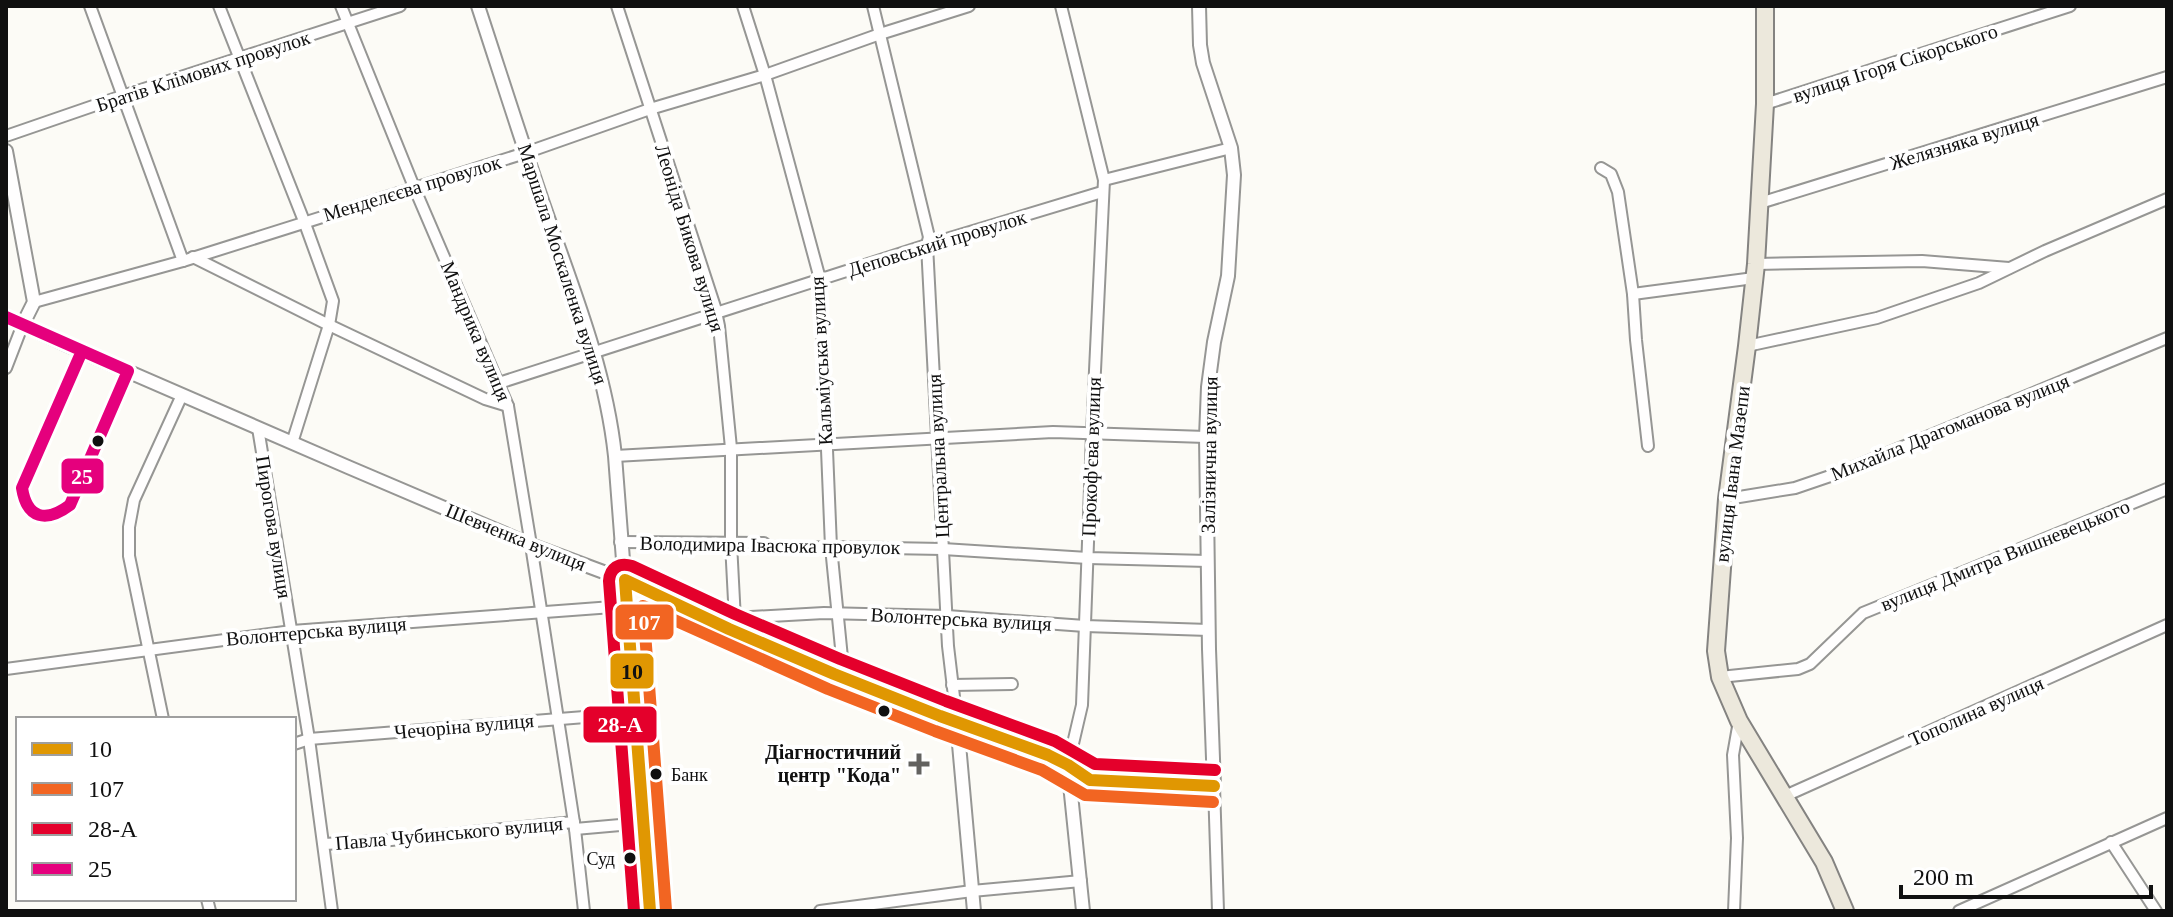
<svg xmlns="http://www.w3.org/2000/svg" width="2173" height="917" viewBox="0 0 2173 917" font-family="'Times New Roman',serif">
<rect width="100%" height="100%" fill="#fcfbf6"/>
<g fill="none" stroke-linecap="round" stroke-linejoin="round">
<defs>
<g id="minor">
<polyline points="90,6 183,261"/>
<polyline points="219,6 304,221 333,301 329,325 292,443"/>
<polyline points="341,6 414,187 508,406 531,545 575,829 584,911"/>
<polyline points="617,6 715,307 719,326 731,448 731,543 735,620"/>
<polyline points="743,6 765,75 820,279 831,547 844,678"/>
<polyline points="873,6 929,237 927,245 948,646 957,722"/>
<polyline points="1061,6 1104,180 1092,434 1082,705 1068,765"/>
<polyline points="1765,104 2070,6"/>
<polyline points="6,136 122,96 400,6"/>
<polyline points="1601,168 1611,174 1618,192 1633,294 1754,278"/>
<polyline points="1104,180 1231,148"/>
<polyline points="1760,203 2167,77"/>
<polyline points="193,257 329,325 485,399 508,406"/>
<polyline points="1756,264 1922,261 2009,268"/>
<polyline points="1633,294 1636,340 1648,446"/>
<polyline points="34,302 183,261 525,153 650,109 765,75 880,34 969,6"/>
<polyline points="1747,346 1877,318 1979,283 2045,251 2167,199"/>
<polyline points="6,368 23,324"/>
<polyline points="499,383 927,245 1102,192"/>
<polyline points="258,428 309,739 332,911"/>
<polyline points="615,456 1053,432 1206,437"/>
<polyline points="1727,499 1795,488 1839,473 2167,338"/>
<polyline points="620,542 764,543 771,549 831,547 943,549 1088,558 1208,561"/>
<polyline points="714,623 751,617 824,613 947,616 1085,626 1209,630"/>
<polyline points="6,669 292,631 626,606"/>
<polyline points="1720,677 1798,669 1810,664 1863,613 2167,489"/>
<polyline points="952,685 1012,684"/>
<polyline points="163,719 129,556 129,527 134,500 182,395"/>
<polyline points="294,744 309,739 635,713"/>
<polyline points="1214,786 1218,911"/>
<polyline points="1785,796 2167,625"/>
<polyline points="575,829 643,823"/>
<polyline points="2111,842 2156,911"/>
<polyline points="324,844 381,841 574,822"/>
<polyline points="207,899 210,911"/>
<polyline points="820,911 972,891 1081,881"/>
<polyline points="1734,911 1737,838 1733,755 1739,721"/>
<polyline points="1959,911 2167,818"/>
</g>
<g id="tertiary">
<path d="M478 6C501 76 523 146 547 215 575 294 606 372 615 456L650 911"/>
<polyline points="6,151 34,302 23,324"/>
<polyline points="6,317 67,345 348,467 531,545 625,580 705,619 844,678 1048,755 1068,765 1090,780 1214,786 1209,649 1206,437 1208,387 1214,342 1228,276 1234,175 1231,148 1203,63 1200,45 1199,6"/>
<polyline points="957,722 974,911"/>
<polyline points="1068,765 1083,911"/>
</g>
<polyline id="primary" points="1765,6 1765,104 1756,264 1747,346 1727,499 1716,651 1720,677 1739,721 1824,862 1845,911"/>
</defs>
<!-- minor casing -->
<use href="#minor" stroke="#969694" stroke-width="14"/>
<!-- tertiary casing -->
<use href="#tertiary" stroke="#969694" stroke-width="16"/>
<!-- primary casing -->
<use href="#primary" stroke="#848381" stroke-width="20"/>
<!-- minor -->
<use href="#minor" stroke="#fffefe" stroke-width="10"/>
<!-- tertiary -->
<use href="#tertiary" stroke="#fffefe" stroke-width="12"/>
<!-- primary -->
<use href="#primary" stroke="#ece8dc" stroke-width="16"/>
<defs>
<polyline id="bus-1" points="650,911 625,580 729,629 834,674 940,716 1048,755 1068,765 1090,780 1214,786"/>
<polyline id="bus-2" points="666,910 643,606 828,689 935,731 1042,770 1085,795 1213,802"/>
<path id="bus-3" d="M634 911 609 581C610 568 619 562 632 566L735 614 840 659 946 701 1055 741 1095 764 1215 770"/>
<path id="bus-4" d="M6 317 128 371 70 505C46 523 27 519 22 488L82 351"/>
</defs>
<!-- bus-1 casing -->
<use href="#bus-1" stroke="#fff" stroke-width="18"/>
<!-- bus-2 casing -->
<use href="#bus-2" stroke="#fff" stroke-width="18"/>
<!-- bus-3 casing -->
<use href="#bus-3" stroke="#fff" stroke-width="18"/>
<!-- bus-4 casing -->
<use href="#bus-4" stroke="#fff" stroke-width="18"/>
<!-- bus-1 -->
<use href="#bus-1" stroke="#e09702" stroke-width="12"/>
<!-- bus-2 -->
<use href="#bus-2" stroke="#f26522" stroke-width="12"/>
<!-- bus-3 -->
<use href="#bus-3" stroke="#e4002b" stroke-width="12"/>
<!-- bus-4 -->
<use href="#bus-4" stroke="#e5007d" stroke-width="12"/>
</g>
<!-- markers -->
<g fill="#101010" stroke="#fff" stroke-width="3">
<circle cx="98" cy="441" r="7"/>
<circle cx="884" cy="711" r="7"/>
<circle cx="656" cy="774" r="7"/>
<circle cx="630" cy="858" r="7"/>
</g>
<path fill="#636260" stroke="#fff" stroke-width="3" d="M915 752h8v8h8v8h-8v8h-8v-8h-8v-8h8z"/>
<g text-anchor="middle" stroke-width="8" stroke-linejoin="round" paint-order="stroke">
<!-- bus labels -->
<g font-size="18" fill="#101010" stroke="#fff" text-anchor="start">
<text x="671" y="781">Банк</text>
<text x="615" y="865" text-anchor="end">Суд</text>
</g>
<!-- street labels -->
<g font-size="20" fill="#101010" stroke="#fff">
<text transform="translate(1895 63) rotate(-18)" y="7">вулиця Ігоря Сікорського</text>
<text transform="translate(203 71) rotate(-18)" y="7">Братів Клімових провулок</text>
<text transform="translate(1964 141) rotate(-17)" y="7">Желязняка вулиця</text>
<text transform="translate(412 188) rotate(-17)" y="7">Менделєєва провулок</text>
<text transform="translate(690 238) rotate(73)" y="7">Леоніда Бикова вулиця</text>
<text transform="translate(937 243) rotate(-17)" y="7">Деповський провулок</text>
<text transform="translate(563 264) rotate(72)" y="7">Маршала Москаленка вулиця</text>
<text transform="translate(476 331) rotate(67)" y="7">Мандрика вулиця</text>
<text transform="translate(821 361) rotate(-93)" y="7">Кальміуська вулиця</text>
<text transform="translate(1950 427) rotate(-22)" y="7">Михайла Драгоманова вулиця</text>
<text transform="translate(1209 455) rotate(-89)" y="7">Залізнична вулиця</text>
<text transform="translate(938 456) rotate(-93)" y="7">Центральна вулиця</text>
<text transform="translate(1091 457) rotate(-88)" y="7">Прокоф'єва вулиця</text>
<text transform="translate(1732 474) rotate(-83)" y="7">вулиця Івана Мазепи</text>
<text transform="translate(274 527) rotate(81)" y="7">Пирогова вулиця</text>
<text transform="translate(516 537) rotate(22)" y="7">Шевченка вулиця</text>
<text transform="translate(770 545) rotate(1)" y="7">Володимира Івасюка провулок</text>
<text transform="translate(2005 555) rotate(-22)" y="7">вулиця Дмитра Вишневецького</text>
<text transform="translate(961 619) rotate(3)" y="7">Волонтерська вулиця</text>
<text transform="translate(316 631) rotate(-5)" y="7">Волонтерська вулиця</text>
<text transform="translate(1976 711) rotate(-24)" y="7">Тополина вулиця</text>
<text transform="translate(464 726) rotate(-5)" y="7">Чечоріна вулиця</text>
<text transform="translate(449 833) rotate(-5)" y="7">Павла Чубинського вулиця</text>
</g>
<!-- poi labels -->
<g font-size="20" font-weight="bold" fill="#101010" stroke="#fff" text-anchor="end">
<text x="901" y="759">Діагностичний<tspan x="901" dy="23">центр "Кода"</tspan></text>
</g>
</g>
<g stroke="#fff" stroke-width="3">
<rect x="60" y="457" width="45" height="38" rx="8" fill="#e5007d"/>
<rect x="614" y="603" width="61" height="38" rx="8" fill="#f26522"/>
<rect x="609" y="652" width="46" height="38" rx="8" fill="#e09702"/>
<rect x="582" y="705" width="76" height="39" rx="8" fill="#e4002b"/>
</g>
<g font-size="22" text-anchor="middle" font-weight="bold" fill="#fff">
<text x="82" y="484">25</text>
<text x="644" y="630">107</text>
<text x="620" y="732">28-А</text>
</g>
<g font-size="22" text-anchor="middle" font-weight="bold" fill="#111">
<text x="632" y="679">10</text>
</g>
<!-- border -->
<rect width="2173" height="917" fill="none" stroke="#101010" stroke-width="16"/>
<!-- legend -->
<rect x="16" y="717" width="280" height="184" fill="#ffffff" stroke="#9f9f9f" stroke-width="2"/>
<rect x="32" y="743" width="40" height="12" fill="#e09702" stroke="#9f9f9f" stroke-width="2"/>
<text x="88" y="757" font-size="24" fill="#101010">10</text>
<rect x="32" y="783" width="40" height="12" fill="#f26522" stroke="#9f9f9f" stroke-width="2"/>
<text x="88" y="797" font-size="24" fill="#101010">107</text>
<rect x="32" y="823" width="40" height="12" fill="#e4002b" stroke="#9f9f9f" stroke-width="2"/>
<text x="88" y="837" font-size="24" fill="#101010">28-А</text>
<rect x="32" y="863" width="40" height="12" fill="#e5007d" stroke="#9f9f9f" stroke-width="2"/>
<text x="88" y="877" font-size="24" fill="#101010">25</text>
<!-- scale -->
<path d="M1901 885v12h250v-12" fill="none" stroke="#101010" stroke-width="4"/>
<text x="1913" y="885" font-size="24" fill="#101010" stroke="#ffffff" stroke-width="6" paint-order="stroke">200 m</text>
</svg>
